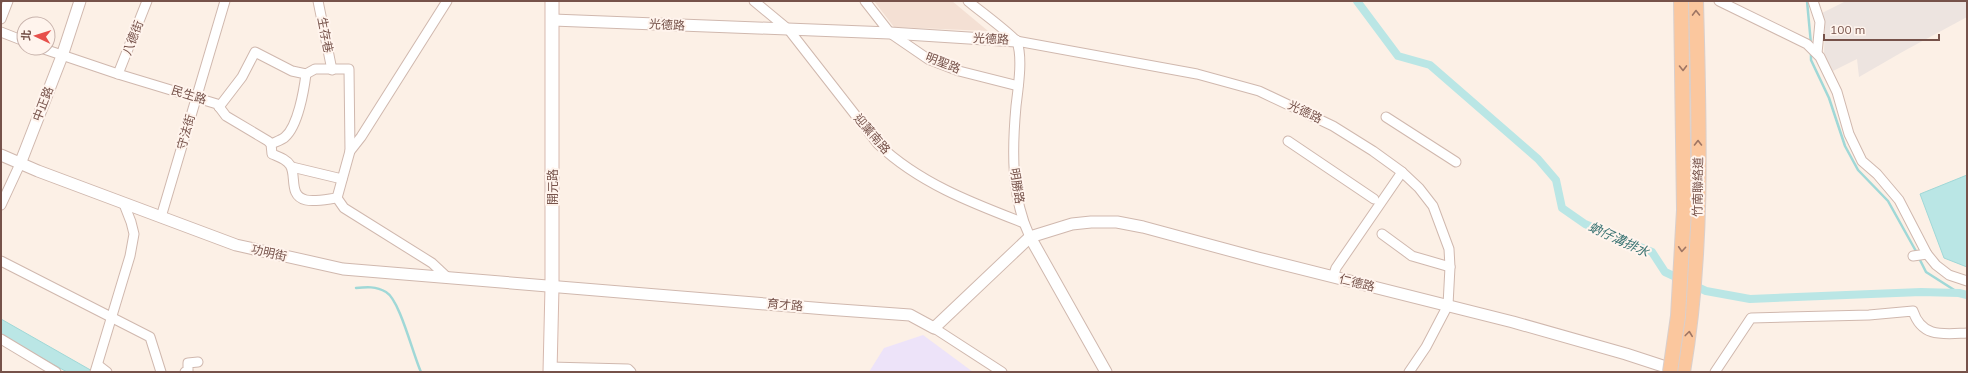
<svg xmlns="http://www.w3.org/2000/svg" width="1968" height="373" viewBox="0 0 1968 373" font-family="Mulish,'Noto Sans TC',sans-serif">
<rect width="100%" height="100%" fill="#fcf0e6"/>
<!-- residential -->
<polygon fill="#f4e0d4" points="874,1 952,1 988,31 894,27"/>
<!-- industrial -->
<polygon fill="#ede4e0" points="1846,1 1967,1 1967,17 1904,51 1859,77 1857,59 1833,71 1824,53 1825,22 1822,13"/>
<!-- education -->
<polygon fill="#ede3f9" points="923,335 973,372 869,372 884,348"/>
<!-- water -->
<g fill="#bae6e5" stroke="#a0d8d7">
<polygon points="1967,175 1967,267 1944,258 1920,194"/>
<polygon points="1,319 94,372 67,372 1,335"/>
</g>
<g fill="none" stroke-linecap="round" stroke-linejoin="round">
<!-- stream -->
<g stroke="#a0d8d7" stroke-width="2.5">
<polyline points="1807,1 1811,44"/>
<polyline points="1811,51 1811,60 1829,98 1845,146 1858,170 1888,201 1917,253"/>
<polyline points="1919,258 1926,272 1959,293"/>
<path d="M356 288C366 287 376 286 386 292 400 300 413 355 421 372"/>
</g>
<!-- canal -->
<polyline stroke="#bae6e5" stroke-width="8" points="1357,1 1398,56 1430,65 1538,159 1556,180 1562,208 1585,224 1652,252 1665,272 1706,291 1750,299 1921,292 1959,293 1967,295"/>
<defs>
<g id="minor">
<polyline points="318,1 332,70"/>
<polyline points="447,1 361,137 350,151 337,198 344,208 432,263 448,278"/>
<path d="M754 1 789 30 878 144C919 183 972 203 1024 223"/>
<polyline points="865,1 890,33 928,59 959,71 1018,86"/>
<path d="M968 1C976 8 1014 36 1017 42 1023 58 1018 89 1016 106 1012 150 1011 197 1030 237"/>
<polyline points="1719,1 1807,44 1820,57 1837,92 1849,134 1862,161 1877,174 1899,200 1927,254 1936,265 1949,275 1967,281"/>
<polyline points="1813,1 1820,22 1817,53"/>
<polyline points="1,19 8,1"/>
<polyline points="1,32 24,41"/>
<polyline points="1016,41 1197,74 1259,91 1333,126 1373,151 1402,172 1419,188 1433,206 1449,249 1450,267 1448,305 1426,347 1409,372"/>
<path d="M41 48 118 74 217 104 226 116 268 141 271 144 272 154C279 157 286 159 290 165 297 175 288 196 306 200 315 202 328 199 337 198"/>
<polyline points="118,74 147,1"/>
<polyline points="219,107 242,77 255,52 292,71 306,74 315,69 349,69 350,151"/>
<polyline points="1386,117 1456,162"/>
<polyline points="1288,141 1374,199"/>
<path d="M271 144C275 142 282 140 285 137 298 126 304 90 306 74"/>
<polyline points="292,167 342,179"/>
<polyline points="1,205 20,164"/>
<polyline points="161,217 225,1"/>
<polyline points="1382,234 1412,256 1450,267"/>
<polyline points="1913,256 1927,254"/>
<polyline points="1,261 150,337 161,372"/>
<polyline points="1333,277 1336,268 1402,172"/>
<polyline points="934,328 1002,372"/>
<polyline points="1,339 56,372"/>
<polyline points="98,365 107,372"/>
<polyline points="550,367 628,369 631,372"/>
<polyline points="95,372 130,256 134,234 131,222 124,204"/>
<polyline points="185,372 188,371 188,363 198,362"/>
<path d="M1715 372 1751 318 1869 315 1913 311C1922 338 1943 334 1967 333"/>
</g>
<g id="tertiary">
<polyline points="553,20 890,33 1016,41"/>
<polyline points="1,155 38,171 236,245 343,269 826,309 910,315 934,328 1030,237 1072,224 1091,222 1117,222 1143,227 1258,258 1513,322 1626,354 1678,371"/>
<polyline points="20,164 62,56 80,1"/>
<polyline points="1030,237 1106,372"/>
</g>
<polyline id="secondary" points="550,372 552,287 552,1"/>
<g id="primary">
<polyline points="1681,1 1684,210"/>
<path d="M1683 372C1704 250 1699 124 1696 1"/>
</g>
</defs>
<!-- minor casing -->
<use href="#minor" stroke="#d0b8ae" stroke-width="11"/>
<!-- tertiary casing -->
<use href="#tertiary" stroke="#d0b8ae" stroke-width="13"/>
<!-- secondary casing -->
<use href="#secondary" stroke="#d6b8ae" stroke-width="15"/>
<!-- primary casing -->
<use href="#primary" stroke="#d9cfcc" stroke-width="16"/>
<!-- minor -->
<use href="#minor" stroke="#fff" stroke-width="9"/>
<!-- tertiary -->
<use href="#tertiary" stroke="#fff" stroke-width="11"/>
<!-- secondary -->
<use href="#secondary" stroke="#fff" stroke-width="13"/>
<!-- primary -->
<use href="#primary" stroke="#fbc79e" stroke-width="14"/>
<defs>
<polyline id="primary-bridge" points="1670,372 1678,316 1684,210"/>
</defs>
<!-- primary-bridge casing -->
<use href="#primary-bridge" stroke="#d9cfcc" stroke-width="16" stroke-linecap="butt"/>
<!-- primary-bridge -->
<use href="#primary-bridge" stroke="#fbc79e" stroke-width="14"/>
</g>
<!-- one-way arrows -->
<defs><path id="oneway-chevron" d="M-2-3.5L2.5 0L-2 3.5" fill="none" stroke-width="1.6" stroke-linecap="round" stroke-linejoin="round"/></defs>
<g stroke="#9e7563">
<use href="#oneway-chevron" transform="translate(1696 13) rotate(-91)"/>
<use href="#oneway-chevron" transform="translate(1683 68) rotate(89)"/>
<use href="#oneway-chevron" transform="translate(1698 143) rotate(-90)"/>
<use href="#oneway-chevron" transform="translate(1682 249) rotate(94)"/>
<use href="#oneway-chevron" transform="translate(1689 334) rotate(-83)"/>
</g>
<g text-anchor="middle" stroke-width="4" stroke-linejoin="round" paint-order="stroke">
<!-- street labels -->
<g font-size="12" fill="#76524a" stroke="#fff4ed">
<text transform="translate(667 25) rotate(3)" y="4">光德路</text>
<text transform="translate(325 35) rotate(79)" y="4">生存巷</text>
<text transform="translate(133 38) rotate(-69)" y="4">八德街</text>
<text transform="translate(991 39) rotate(3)" y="4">光德路</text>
<text transform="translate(943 63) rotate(21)" y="4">明聖路</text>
<text transform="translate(189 95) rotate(17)" y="4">民生路</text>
<text transform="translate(43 104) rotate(-69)" y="4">中正路</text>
<text transform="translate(1305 112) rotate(25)" y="4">光德路</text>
<text transform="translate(186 132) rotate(-74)" y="4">守法街</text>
<text transform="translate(872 134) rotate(49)" y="4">迎薰南路</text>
<text transform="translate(1017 186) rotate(81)" y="4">明勝路</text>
<text transform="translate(553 187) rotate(-90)" y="4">開元路</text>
<text transform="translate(1698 187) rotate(-89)" y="4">竹南聯絡道</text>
<text transform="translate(269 253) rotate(13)" y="4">功明街</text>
<text transform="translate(1357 283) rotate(14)" y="4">仁德路</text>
<text transform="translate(785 305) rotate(5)" y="4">育才路</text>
</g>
<!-- water labels -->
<g font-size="13" font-style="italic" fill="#3b7473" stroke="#fff4ed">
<text transform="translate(1619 239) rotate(25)" y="5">蚋仔溝排水</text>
</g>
</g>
<!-- border -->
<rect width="1968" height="373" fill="none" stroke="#76524a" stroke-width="4"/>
<!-- north arrow -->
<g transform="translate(36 36) rotate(274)"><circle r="19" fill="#fff4ed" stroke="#c8b3ac"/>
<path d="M0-3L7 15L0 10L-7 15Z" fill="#e7504b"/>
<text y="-6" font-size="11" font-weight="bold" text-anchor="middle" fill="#76524a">北</text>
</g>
<!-- scale -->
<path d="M1824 34v6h115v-6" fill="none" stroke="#76524a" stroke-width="2"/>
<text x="1830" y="34" font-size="12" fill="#76524a" stroke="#fff4ed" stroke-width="3" paint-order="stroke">100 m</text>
</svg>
